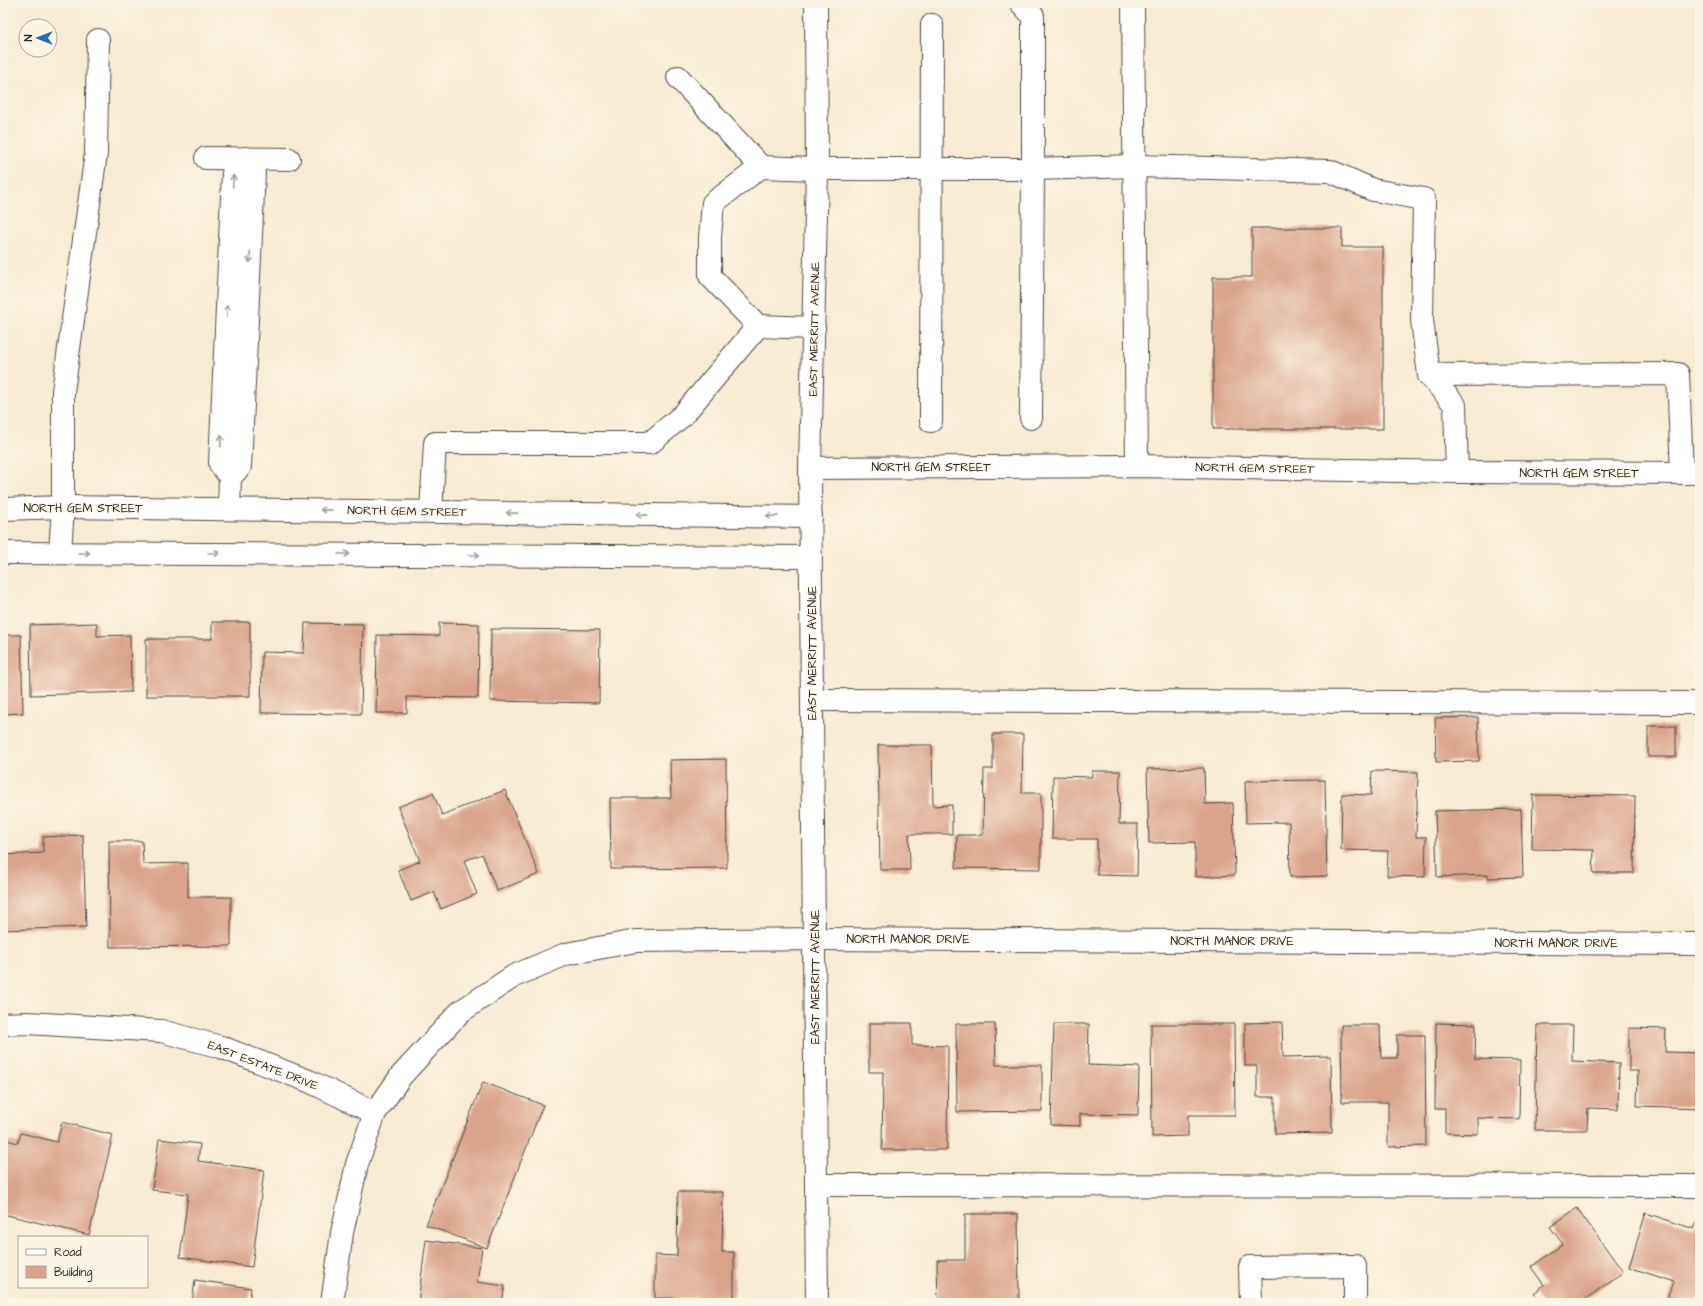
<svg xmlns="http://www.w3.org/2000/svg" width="1703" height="1306" viewBox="0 0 1703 1306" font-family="'Architects Daughter',sans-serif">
<rect width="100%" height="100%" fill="#fcf5e5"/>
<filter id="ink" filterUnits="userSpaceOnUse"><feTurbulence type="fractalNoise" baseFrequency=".025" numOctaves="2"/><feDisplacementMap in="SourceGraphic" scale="8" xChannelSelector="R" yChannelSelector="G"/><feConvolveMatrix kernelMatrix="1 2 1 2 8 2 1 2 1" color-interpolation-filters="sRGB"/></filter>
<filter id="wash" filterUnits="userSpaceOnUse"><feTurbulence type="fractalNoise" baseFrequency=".012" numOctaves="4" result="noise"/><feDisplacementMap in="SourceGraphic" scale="16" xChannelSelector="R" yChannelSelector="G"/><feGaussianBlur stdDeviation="0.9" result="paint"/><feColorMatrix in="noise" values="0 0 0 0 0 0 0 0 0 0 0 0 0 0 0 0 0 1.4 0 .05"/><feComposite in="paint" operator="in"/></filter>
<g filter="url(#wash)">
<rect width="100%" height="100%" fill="#f8ead3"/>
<g id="blocks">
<!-- building -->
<g fill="#daa48c">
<polygon points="1252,228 1342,228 1342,247 1383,247 1383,429 1213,429 1213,277 1252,277"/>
<polygon points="212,622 250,622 250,696 146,696 146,639 212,639"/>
<polygon points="97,623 97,636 130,635 131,692 31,695 30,625"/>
<polygon points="305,623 363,624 361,714 261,713 262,652 304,653"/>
<polygon points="439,623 479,624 478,698 407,697 407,713 376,713 377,635 439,636"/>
<polygon points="491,629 600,630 599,703 490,701"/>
<polygon points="3,635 21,635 23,713 3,714"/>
<polygon points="1478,717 1479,761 1436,762 1435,718"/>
<rect x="1648" y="726" width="28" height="31"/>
<polygon points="993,734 1023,734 1022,793 1041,793 1041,869 956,868 957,835 983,835 984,769 993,769"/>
<polygon points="878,745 932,745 933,806 952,805 952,834 909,834 910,870 880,870"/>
<polygon points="726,759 727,868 611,869 610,798 671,798 670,760"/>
<polygon points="1204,768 1205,804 1233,803 1235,875 1195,877 1195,842 1149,843 1147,769"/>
<polygon points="1092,771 1120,771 1119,824 1138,824 1137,876 1097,875 1097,839 1052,839 1053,776 1092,777"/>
<polygon points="1372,771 1418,772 1416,837 1426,837 1425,877 1387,876 1388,851 1341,850 1342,794 1371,795"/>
<polygon points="1325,780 1327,876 1290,877 1289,822 1246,823 1245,781"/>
<polygon points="505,790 539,874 497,891 482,854 464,861 477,894 441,909 434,892 411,901 398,870 420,861 398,807 433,793 442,815"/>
<polygon points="1533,795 1635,796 1634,873 1593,873 1594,850 1532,849"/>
<polygon points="1521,809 1523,877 1488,878 1488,875 1437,877 1435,811"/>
<polygon points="83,835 86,927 3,930 3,855 43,853 43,837"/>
<polygon points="109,841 142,841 143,864 188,863 188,897 231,897 231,946 110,947"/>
<polygon points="1282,1022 1283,1057 1331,1056 1332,1133 1275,1134 1275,1097 1257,1097 1257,1066 1245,1066 1245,1023"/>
<polygon points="869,1023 912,1023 912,1045 948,1046 947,1150 882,1150 883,1072 869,1072"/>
<polygon points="1436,1023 1476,1024 1475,1059 1520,1060 1519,1119 1478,1118 1478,1134 1445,1133 1445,1109 1435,1109"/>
<polygon points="956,1024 995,1024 996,1065 1042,1065 1042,1111 957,1112"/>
<polygon points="1054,1024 1089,1024 1088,1065 1139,1067 1138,1115 1080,1114 1080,1126 1051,1125"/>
<polygon points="1151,1024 1234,1024 1235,1115 1188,1115 1188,1136 1152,1137"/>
<polygon points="1341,1025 1380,1025 1381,1058 1397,1058 1397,1035 1425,1035 1426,1146 1388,1147 1388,1102 1342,1102"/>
<polygon points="1537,1025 1573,1025 1572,1061 1619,1063 1618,1109 1588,1108 1587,1130 1535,1130"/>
<polygon points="1629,1028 1666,1029 1665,1052 1700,1053 1700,1108 1637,1106 1638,1071 1629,1071"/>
<polygon points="483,1082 543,1105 487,1248 426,1225"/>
<polygon points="62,1122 113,1135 89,1235 3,1214 3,1139 18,1143 21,1133 57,1142"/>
<polygon points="159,1139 200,1144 198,1161 264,1170 252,1267 180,1257 188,1194 152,1190"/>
<polygon points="678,1192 723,1192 722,1252 734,1252 734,1298 655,1298 655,1255 677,1256"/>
<polygon points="1577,1208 1623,1272 1584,1300 1586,1303 1541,1303 1534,1293 1544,1285 1531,1267 1563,1244 1550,1227"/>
<polygon points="1646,1213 1694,1229 1697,1221 1700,1222 1700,1303 1666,1303 1674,1282 1629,1267"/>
<polygon points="965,1214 1018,1214 1019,1301 938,1303 937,1260 965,1260"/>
<polygon points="426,1240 482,1248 477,1282 505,1286 502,1303 418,1303"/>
<polygon points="195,1280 251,1288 249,1303 192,1303"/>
</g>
</g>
</g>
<g filter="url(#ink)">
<use href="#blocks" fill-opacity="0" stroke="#4a4844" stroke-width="1"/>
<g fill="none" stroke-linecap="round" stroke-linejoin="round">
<defs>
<g id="minor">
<polyline points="816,3 817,169 810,468 817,1303"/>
<polyline points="1021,3 1033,16 1033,169 1031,418"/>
<polyline points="1133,3 1137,466"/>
<polyline points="678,77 761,167"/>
<polyline points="206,158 289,159"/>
<polyline points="758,326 710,276 710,237 713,203 761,167 817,169 1033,169 1135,166 1330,171 1373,190 1424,199 1422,320 1429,375 1455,405 1457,472"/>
<polyline points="1429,375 1678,374 1682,473"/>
<polyline points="931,421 932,25"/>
<polyline points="810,468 1137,466 1457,472 1700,473"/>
<polyline points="3,509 63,507 811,517"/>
<polyline points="229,509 230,477 220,464 233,173 246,158 254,172 240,467 230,477"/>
<polyline points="431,512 435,443 650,443 683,415 758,326 814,328"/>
<polyline points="60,552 63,507 63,392 96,153 98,40"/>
<polyline points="3,553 811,557"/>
<polyline points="812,700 1700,703"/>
<polyline points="3,1024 27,1023 161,1031 221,1047 311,1082 375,1113"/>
<polyline points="816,1185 1700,1186"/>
<polyline points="332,1303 342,1233 357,1164 375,1113 401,1076 460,1012 514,976 566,954 636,941 815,939 1700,944"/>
<polyline points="1251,1303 1250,1267 1355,1266 1355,1303"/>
</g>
</defs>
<!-- minor casing -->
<use href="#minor" stroke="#4a4844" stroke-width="24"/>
<!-- minor -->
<use href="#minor" stroke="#fff" stroke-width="22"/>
</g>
<!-- one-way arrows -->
<defs><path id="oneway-shaft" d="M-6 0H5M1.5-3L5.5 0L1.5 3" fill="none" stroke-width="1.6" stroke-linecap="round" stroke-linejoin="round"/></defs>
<g stroke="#a0a0a0">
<use href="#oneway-shaft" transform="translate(233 181) rotate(-87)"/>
<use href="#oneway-shaft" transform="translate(250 257) rotate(93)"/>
<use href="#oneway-shaft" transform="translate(227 311) rotate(-87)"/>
<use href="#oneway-shaft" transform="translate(221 441) rotate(-87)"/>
<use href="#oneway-shaft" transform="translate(326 510) rotate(-179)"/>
<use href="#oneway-shaft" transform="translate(512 513) rotate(-179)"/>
<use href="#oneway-shaft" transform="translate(642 515) rotate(-179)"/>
<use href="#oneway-shaft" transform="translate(772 516) rotate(-179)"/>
<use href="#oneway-shaft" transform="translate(84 553)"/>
<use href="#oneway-shaft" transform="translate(214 553)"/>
<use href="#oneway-shaft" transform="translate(344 554)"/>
<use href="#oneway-shaft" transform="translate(474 555)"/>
</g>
</g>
<g text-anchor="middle" stroke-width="3" stroke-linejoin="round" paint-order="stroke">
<!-- street labels -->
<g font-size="12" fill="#2b2b2b" stroke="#fcf5e5">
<text transform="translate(814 329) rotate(-89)" y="4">EAST MERRITT AVENUE</text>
<text x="931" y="471">NORTH GEM STREET</text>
<text transform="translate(1255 468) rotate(1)" y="4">NORTH GEM STREET</text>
<text x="1579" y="477">NORTH GEM STREET</text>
<text x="83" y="512">NORTH GEM STREET</text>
<text transform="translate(407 511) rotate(1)" y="4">NORTH GEM STREET</text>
<text transform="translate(812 653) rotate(-90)" y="4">EAST MERRITT AVENUE</text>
<text x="908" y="943">NORTH MANOR DRIVE</text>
<text x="1232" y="945">NORTH MANOR DRIVE</text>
<text x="1556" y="947">NORTH MANOR DRIVE</text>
<text transform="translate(815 977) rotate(-90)" y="4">EAST MERRITT AVENUE</text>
<text transform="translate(263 1065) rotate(21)" y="4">EAST ESTATE DRIVE</text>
</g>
</g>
<!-- margin -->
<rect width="1703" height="1306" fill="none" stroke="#fcf5e5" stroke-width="16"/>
<!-- legend -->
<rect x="18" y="1236" width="130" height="52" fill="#fcf5e5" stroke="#a8a49b"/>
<rect x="26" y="1249" width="20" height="6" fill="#ffffff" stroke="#a8a49b"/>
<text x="54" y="1256" font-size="12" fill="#2b2b2b">Road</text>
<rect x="26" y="1266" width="20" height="12" fill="#daa48c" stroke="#a8a49b"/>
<text x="54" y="1276" font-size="12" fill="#2b2b2b">Building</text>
<!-- north arrow -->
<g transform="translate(38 38) rotate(270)"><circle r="19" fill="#fcf5e5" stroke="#a8a49b"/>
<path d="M0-3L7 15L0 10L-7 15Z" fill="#1f6fb2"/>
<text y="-6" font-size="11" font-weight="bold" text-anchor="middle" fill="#2b2b2b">N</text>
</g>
</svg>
